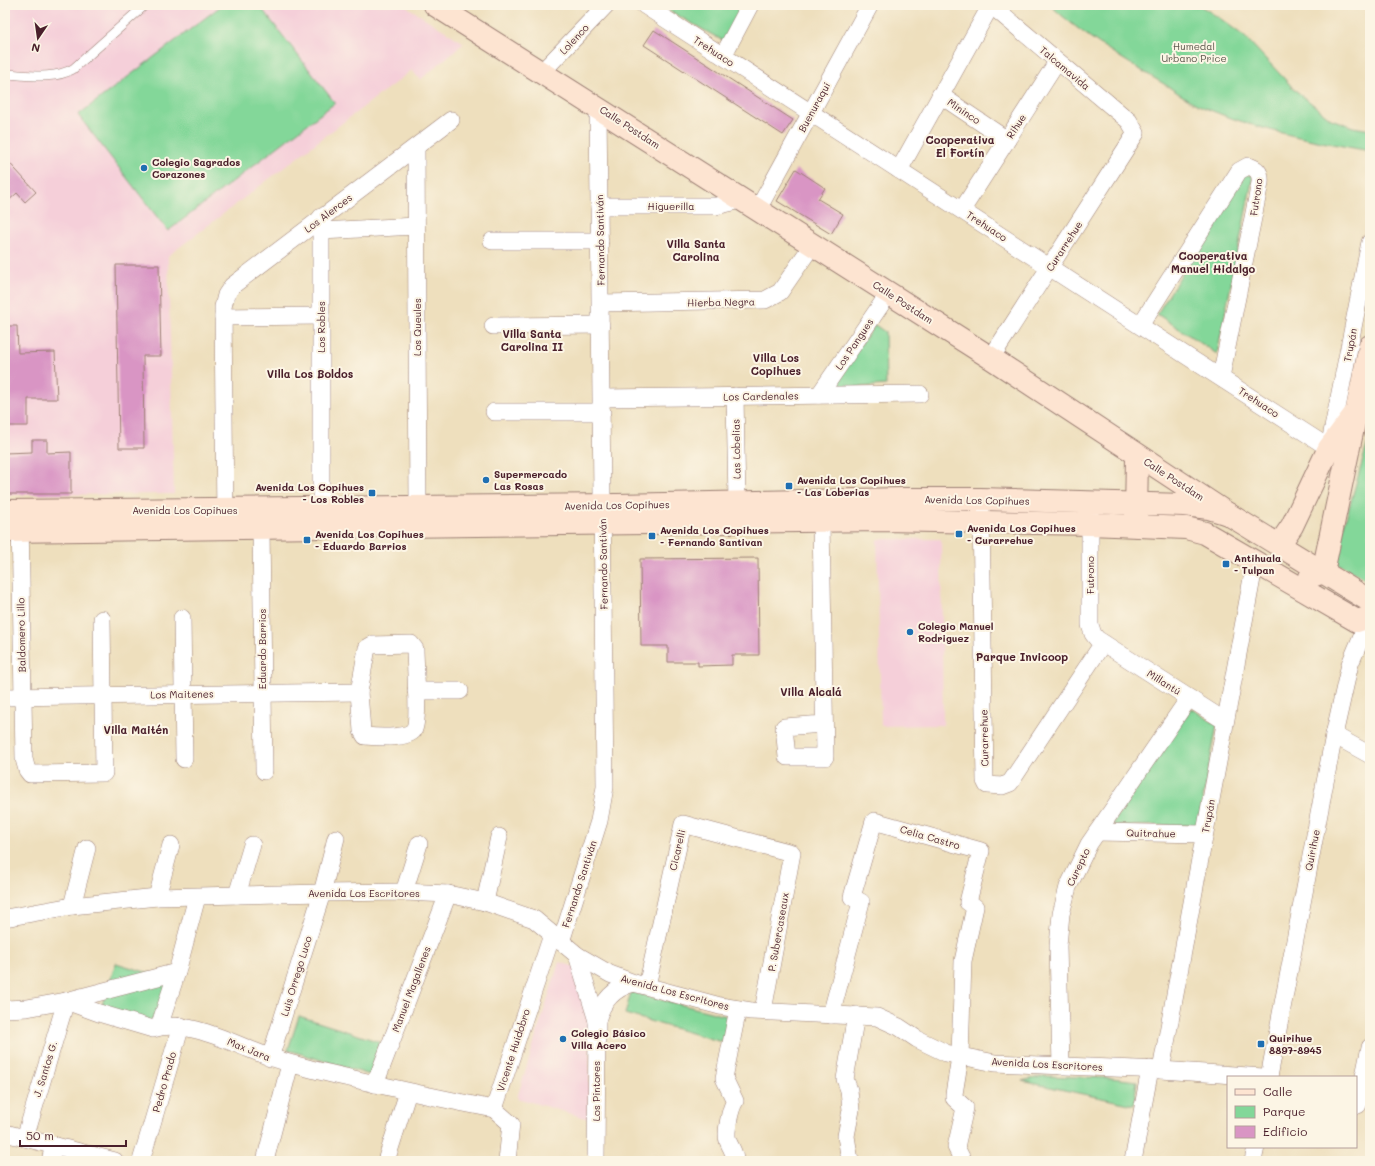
<svg xmlns="http://www.w3.org/2000/svg" width="1375" height="1166" viewBox="0 0 1375 1166" font-family="Mali,sans-serif">
<rect width="100%" height="100%" fill="#fcf5e5"/>
<filter id="ink" filterUnits="userSpaceOnUse"><feTurbulence type="fractalNoise" baseFrequency=".025" numOctaves="2"/><feDisplacementMap in="SourceGraphic" scale="8" xChannelSelector="R" yChannelSelector="G"/><feConvolveMatrix kernelMatrix="1 2 1 2 8 2 1 2 1" color-interpolation-filters="sRGB"/></filter>
<filter id="wash" filterUnits="userSpaceOnUse"><feTurbulence type="fractalNoise" baseFrequency=".012" numOctaves="4" result="noise"/><feDisplacementMap in="SourceGraphic" scale="16" xChannelSelector="R" yChannelSelector="G"/><feGaussianBlur stdDeviation="0.9" result="paint"/><feColorMatrix in="noise" values="0 0 0 0 0 0 0 0 0 0 0 0 0 0 0 0 0 1.4 0 .05"/><feComposite in="paint" operator="in"/></filter>
<g filter="url(#wash)">
<rect width="100%" height="100%" fill="#eedfbd"/>
<!-- built -->
<g fill="#f5cfd9">
<polygon points="5,5 404,5 464,43 420,80 412,70 168,256 174,494 5,495"/>
<polygon points="877,539 941,539 943,725 881,726"/>
<polygon points="559,962 582,969 590,1017 589,1119 517,1098"/>
</g>
<!-- green -->
<g fill="#83d799" stroke="#667b62">
<polygon points="222,5 259,5 335,103 168,231 78,115"/>
<polygon points="659,5 740,5 744,7 727,43"/>
<path d="M1050 5H1199L1221 19 1245 37 1295 90 1331 119 1353 127 1370 130V151C1314 141 1256 130 1203 107 1188 101 1173 89 1159 81 1121 58 1082 35 1050 5Z"/>
<polygon points="1244,174 1253,176 1217,354 1157,314"/>
<polygon points="875,325 885,332 886,385 834,389 833,382"/>
<polygon points="1370,435 1370,582 1337,563 1340,539"/>
<polygon points="1190,709 1194,710 1217,725 1198,825 1115,826 1113,823"/>
<polygon points="116,963 169,979 153,1029 99,1013"/>
<polygon points="631,992 730,1017 722,1042 625,1014"/>
<polygon points="299,1016 380,1042 370,1075 288,1050"/>
<polygon points="1044,1076 1112,1078 1137,1081 1134,1105 1022,1081"/>
</g>
<g id="blocks">
<!-- building -->
<g fill="#d995c4">
<polygon points="654,30 793,120 783,135 644,45"/>
<polygon points="5,158 36,192 25,202 17,193 5,204"/>
<polygon points="796,169 825,188 818,199 843,214 831,234 777,201"/>
<polygon points="116,265 159,265 161,356 143,356 144,448 119,448"/>
<polygon points="5,326 17,326 18,353 55,352 57,399 28,399 28,426 5,426"/>
<polygon points="32,440 47,440 47,453 71,452 71,494 5,494 5,453 32,452"/>
<polygon points="758,558 759,655 732,655 732,665 698,666 698,662 668,662 668,646 641,646 640,559"/>
</g>
</g>
</g>
<g filter="url(#ink)">
<use href="#blocks" fill-opacity="0" stroke="#9c7f74" stroke-width="1"/>
<g fill="none" stroke-linecap="round" stroke-linejoin="round">
<defs>
<path id="lane" d="M5 74C28 75 53 80 73 69L145 5"/>
<g id="street">
<polyline points="644,5 1329,448 1370,242"/>
<polyline points="991,5 1129,121 1136,133 991,358"/>
<polyline points="723,56 750,5"/>
<polyline points="542,72 606,5"/>
<polyline points="940,95 1007,140"/>
<polyline points="416,147 418,507"/>
<polyline points="899,170 991,5"/>
<polyline points="599,206 716,206 733,202 741,198"/>
<polyline points="758,209 870,5"/>
<polyline points="962,210 1057,62"/>
<polyline points="321,217 321,508"/>
<polyline points="321,231 416,226"/>
<polyline points="492,241 600,241"/>
<polyline points="601,303 765,300 780,292 813,244"/>
<polyline points="223,317 321,316"/>
<path d="M1141 324 1239 171 1248 166C1257 168 1261 173 1260 183L1221 377"/>
<polyline points="493,326 601,325"/>
<polyline points="819,395 889,293"/>
<polyline points="735,396 737,503"/>
<polyline points="602,398 920,394"/>
<polyline points="494,412 602,412"/>
<polyline points="981,509 985,781 987,785 1002,786 1010,783 1103,643"/>
<polyline points="1090,512 1090,625 1093,634 1097,639 1225,721"/>
<polyline points="20,518 24,759 27,770 30,774 104,773 102,619"/>
<polyline points="225,521 223,307 226,295 232,286 451,120"/>
<polyline points="821,521 825,757 787,757 784,727 823,724"/>
<polyline points="261,528 264,771"/>
<polyline points="182,618 184,759"/>
<path d="M411 644 415 649C415 663 420 724 413 731 405 739 375 737 365 736L362 731 359 692 367 648 372 645Z"/>
<polyline points="416,691 460,691"/>
<polyline points="5,697 359,692"/>
<polyline points="1334,735 1370,755"/>
<polyline points="1097,832 1204,834"/>
<polyline points="404,892 419,844"/>
<polyline points="237,895 252,845"/>
<polyline points="157,897 171,845"/>
<polyline points="485,902 499,837"/>
<polyline points="72,906 87,848"/>
<polyline points="5,918 72,906 157,897 322,893 404,892 448,894 485,902 534,919 577,955 610,974 634,983 720,1006 751,1011 877,1017 899,1027 917,1039 946,1053 995,1063 1161,1070 1263,1077"/>
<polyline points="561,942 599,821 605,787 598,107"/>
<polyline points="577,955 597,1021"/>
<polyline points="647,986 683,824 792,853 763,1011"/>
<path d="M5 1009 27 1008 66 1001 99 1013 153 1029C181 1019 222 1038 249 1049 283 1063 318 1071 354 1079 401 1090 447 1100 494 1109"/>
<polyline points="831,1015 861,902 852,897 874,821 981,851 968,902 975,907 963,961 960,1057 954,1094 954,1098 965,1108 956,1147 963,1161"/>
<polyline points="159,1027 177,972 197,897"/>
<polyline points="270,1058 322,893 336,838"/>
<polyline points="1061,1066 1058,946 1061,914 1068,887 1089,844 1189,698"/>
<polyline points="1161,1070 1255,562"/>
<polyline points="1269,1077 1334,735 1350,664 1366,626"/>
<polyline points="375,1084 448,894"/>
<polyline points="1358,1105 1370,1047"/>
<polyline points="494,1109 552,935"/>
<polyline points="494,1109 511,1124 507,1161"/>
<polyline points="5,1133 115,1161"/>
<polyline points="25,1138 66,1001 177,972"/>
<polyline points="50,1161 54,1145"/>
<polyline points="141,1161 181,1026"/>
<polyline points="265,1161 290,1064"/>
<polyline points="386,1161 408,1092"/>
<path d="M596 1161 597 1021C602 1001 614 988 634 983"/>
<path d="M735 1161C735 1152 731 1149 728 1141 725 1133 730 1109 735 1101L724 1078 738 1009"/>
<polyline points="850,1161 846,1136 851,1110 849,1090 845,1079 856,1015"/>
<polyline points="1133,1161 1150,1069"/>
<polyline points="1253,1161 1256,1147"/>
</g>
<g id="secondary">
<polyline points="435,5 991,358 1228,514 1370,601"/>
<polyline points="5,511 617,505 903,499 981,499 1184,505 1209,508 1228,514"/>
<polyline points="1136,518 1137,455"/>
<polyline points="5,531 884,520 1090,524 1186,528 1205,533 1357,621 1370,617"/>
<polyline points="1279,545 1292,526 1329,448 1353,416"/>
<polyline points="1310,577 1323,572 1370,346"/>
</g>
</defs>
<!-- lane casing -->
<use href="#lane" stroke="#9c7f74" stroke-width="10"/>
<!-- street casing -->
<use href="#street" stroke="#9c7f74" stroke-width="18"/>
<!-- secondary casing -->
<use href="#secondary" stroke="#9c7f74" stroke-width="24"/>
<!-- lane -->
<use href="#lane" stroke="#fff" stroke-width="9"/>
<!-- street -->
<use href="#street" stroke="#fff" stroke-width="17"/>
<!-- secondary -->
<use href="#secondary" stroke="#fde4d1" stroke-width="22"/>
</g>
</g>
<!-- markers -->
<g fill="#1f6fb2" stroke="#fcf5e5" stroke-width="1.5">
<circle cx="144" cy="168" r="4"/>
<circle cx="486" cy="480" r="4"/>
<rect x="785" y="482" width="8" height="8" rx="2"/>
<rect x="368" y="489" width="8" height="8" rx="2"/>
<rect x="955" y="530" width="8" height="8" rx="2"/>
<rect x="648" y="532" width="8" height="8" rx="2"/>
<rect x="303" y="536" width="8" height="8" rx="2"/>
<rect x="1222" y="560" width="8" height="8" rx="2"/>
<circle cx="910" cy="632" r="4"/>
<circle cx="563" cy="1039" r="4"/>
<rect x="1257" y="1040" width="8" height="8" rx="2"/>
</g>
<g text-anchor="middle" stroke-width="4" stroke-linejoin="round" paint-order="stroke">
<!-- street labels -->
<g font-size="10" fill="#4a1f2b" stroke="#fcf5e5">
<text transform="translate(574 39) rotate(-47)" y="4">Lolenco</text>
<text transform="translate(714 51) rotate(33)" y="4">Trehuaco</text>
<text transform="translate(1065 68) rotate(40)" y="4">Talcamavida</text>
<text transform="translate(814 107) rotate(-61)" y="4">Buenuraqui</text>
<text transform="translate(964 111) rotate(34)" y="4">Mininco</text>
<text transform="translate(1016 126) rotate(-57)" y="4">Rihue</text>
<text transform="translate(630 127) rotate(33)" y="4">Calle Postdam</text>
<text transform="translate(1256 197) rotate(-82)" y="4">Futrono</text>
<text x="671" y="210">Higuerilla</text>
<text transform="translate(328 213) rotate(-37)" y="4">Los Alerces</text>
<text transform="translate(987 226) rotate(33)" y="4">Trehuaco</text>
<text transform="translate(600 240) rotate(-91)" y="4">Fernando Santiván</text>
<text transform="translate(1064 246) rotate(-57)" y="4">Curarrehue</text>
<text transform="translate(721 302) rotate(-1)" y="4">Hierba Negra</text>
<text transform="translate(903 302) rotate(33)" y="4">Calle Postdam</text>
<text transform="translate(321 327) rotate(-90)" y="4">Los Robles</text>
<text transform="translate(417 327) rotate(-90)" y="4">Los Queules</text>
<text transform="translate(854 344) rotate(-56)" y="4">Los Pangues</text>
<text transform="translate(1350 345) rotate(-79)" y="4">Trupán</text>
<text transform="translate(761 396) rotate(-1)" y="4">Los Cardenales</text>
<text transform="translate(1259 402) rotate(33)" y="4">Trehuaco</text>
<text transform="translate(736 449) rotate(-91)" y="4">Las Lobelias</text>
<text transform="translate(1174 479) rotate(33)" y="4">Calle Postdam</text>
<text transform="translate(977 500) rotate(1)" y="4">Avenida Los Copihues</text>
<text transform="translate(617 505) rotate(-1)" y="4">Avenida Los Copihues</text>
<text x="185" y="514">Avenida Los Copihues</text>
<text transform="translate(603 564) rotate(-91)" y="4">Fernando Santiván</text>
<text transform="translate(1090 575) rotate(-90)" y="4">Futrono</text>
<text transform="translate(21 635) rotate(-91)" y="4">Baldomero Lillo</text>
<text transform="translate(262 649) rotate(-90)" y="4">Eduardo Barrios</text>
<text transform="translate(1164 682) rotate(32)" y="4">Millantú</text>
<text transform="translate(182 694) rotate(-1)" y="4">Los Maitenes</text>
<text transform="translate(984 738) rotate(-91)" y="4">Curarrehue</text>
<text transform="translate(1208 816) rotate(-79)" y="4">Trupán</text>
<text transform="translate(1151 833) rotate(1)" y="4">Quitrahue</text>
<text transform="translate(930 837) rotate(16)" y="4">Celia Castro</text>
<text transform="translate(677 850) rotate(-77)" y="4">Cicarelli</text>
<text transform="translate(1312 850) rotate(-79)" y="4">Quirihue</text>
<text transform="translate(1078 867) rotate(-65)" y="4">Curepto</text>
<text transform="translate(579 884) rotate(-72)" y="4">Fernando Santiván</text>
<text x="364" y="897">Avenida Los Escritores</text>
<text transform="translate(778 932) rotate(-80)" y="4">P. Subercaseaux</text>
<text transform="translate(296 976) rotate(-73)" y="4">Luis Orrego Luco</text>
<text transform="translate(411 989) rotate(-69)" y="4">Manuel Magallenes</text>
<text transform="translate(675 992) rotate(15)" y="4">Avenida Los Escritores</text>
<text transform="translate(249 1049) rotate(22)" y="4">Max Jara</text>
<text transform="translate(513 1050) rotate(-72)" y="4">Vicente Huidobro</text>
<text transform="translate(1047 1064) rotate(3)" y="4">Avenida Los Escritores</text>
<text transform="translate(45 1069) rotate(-73)" y="4">J. Santos G.</text>
<text transform="translate(164 1082) rotate(-74)" y="4">Pedro Prado</text>
<text transform="translate(596 1091) rotate(-90)" y="4">Los Pintores</text>
</g>
<!-- park labels -->
<g font-size="10" fill="#5b564c" stroke="#fcf5e5">
<text x="1194" y="50">Humedal<tspan x="1194" dy="12">Urbano Price</tspan></text>
</g>
<!-- poi labels -->
<g font-size="10" font-weight="bold" fill="#4a1f2b" stroke="#fcf5e5" text-anchor="start">
<text x="152" y="166">Colegio Sagrados<tspan x="152" dy="12">Corazones</tspan></text>
<text x="494" y="478">Supermercado<tspan x="494" dy="12">Las Rosas</tspan></text>
<text x="797" y="484">Avenida Los Copihues<tspan x="797" dy="12">- Las Loberias</tspan></text>
<text x="364" y="491" text-anchor="end">Avenida Los Copihues<tspan x="364" dy="12">- Los Robles</tspan></text>
<text x="967" y="532">Avenida Los Copihues<tspan x="967" dy="12">- Curarrehue</tspan></text>
<text x="660" y="534">Avenida Los Copihues<tspan x="660" dy="12">- Fernando Santivan</tspan></text>
<text x="315" y="538">Avenida Los Copihues<tspan x="315" dy="12">- Eduardo Barrios</tspan></text>
<text x="1234" y="562">Antihuala<tspan x="1234" dy="12">- Tulpan</tspan></text>
<text x="918" y="630">Colegio Manuel<tspan x="918" dy="12">Rodriguez</tspan></text>
<text x="571" y="1037">Colegio Básico<tspan x="571" dy="12">Villa Acero</tspan></text>
<text x="1269" y="1042">Quirihue<tspan x="1269" dy="12">8897-8945</tspan></text>
</g>
<!-- neighbourhood labels -->
<g font-size="11" font-weight="bold" fill="#4a1f2b" stroke="#fcf5e5">
<text x="960" y="144">Cooperativa<tspan x="960" dy="13">El Fortín</tspan></text>
<text x="696" y="248">Villa Santa<tspan x="696" dy="13">Carolina</tspan></text>
<text x="1213" y="260">Cooperativa<tspan x="1213" dy="13">Manuel Hidalgo</tspan></text>
<text x="532" y="338">Villa Santa<tspan x="532" dy="13">Carolina II</tspan></text>
<text x="776" y="362">Villa Los<tspan x="776" dy="13">Copihues</tspan></text>
<text x="310" y="378">Villa Los Boldos</text>
<text x="1022" y="661">Parque Invicoop</text>
<text x="811" y="696">Villa Alcalá</text>
<text x="136" y="734">Villa Maitén</text>
</g>
</g>
<!-- margin -->
<rect width="1375" height="1166" fill="none" stroke="#fcf5e5" stroke-width="20"/>
<!-- legend -->
<rect x="1227" y="1076" width="130" height="72" fill="#fcf5e5" stroke="#b59f9b"/>
<rect x="1235" y="1089" width="20" height="6" fill="#fde4d1" stroke="#b59f9b"/>
<text x="1263" y="1096" font-size="12" fill="#4a1f2b">Calle</text>
<rect x="1235" y="1106" width="20" height="12" fill="#83d799" stroke="#b59f9b"/>
<text x="1263" y="1116" font-size="12" fill="#4a1f2b">Parque</text>
<rect x="1235" y="1126" width="20" height="12" fill="#d995c4" stroke="#b59f9b"/>
<text x="1263" y="1136" font-size="12" fill="#4a1f2b">Edificio</text>
<!-- north arrow -->
<g transform="translate(38 38) rotate(193)" stroke="#fcf5e5" stroke-width="3" paint-order="stroke">
<path d="M0-3L7 15L0 10L-7 15Z" fill="#4a1f2b"/>
<text y="-6" font-size="11" font-weight="bold" text-anchor="middle" fill="#4a1f2b">N</text>
</g>
<!-- scale -->
<path d="M20 1140v6h106v-6" fill="none" stroke="#4a1f2b" stroke-width="2"/>
<text x="26" y="1140" font-size="12" fill="#4a1f2b" stroke="#fcf5e5" stroke-width="3" paint-order="stroke">50 m</text>
</svg>
